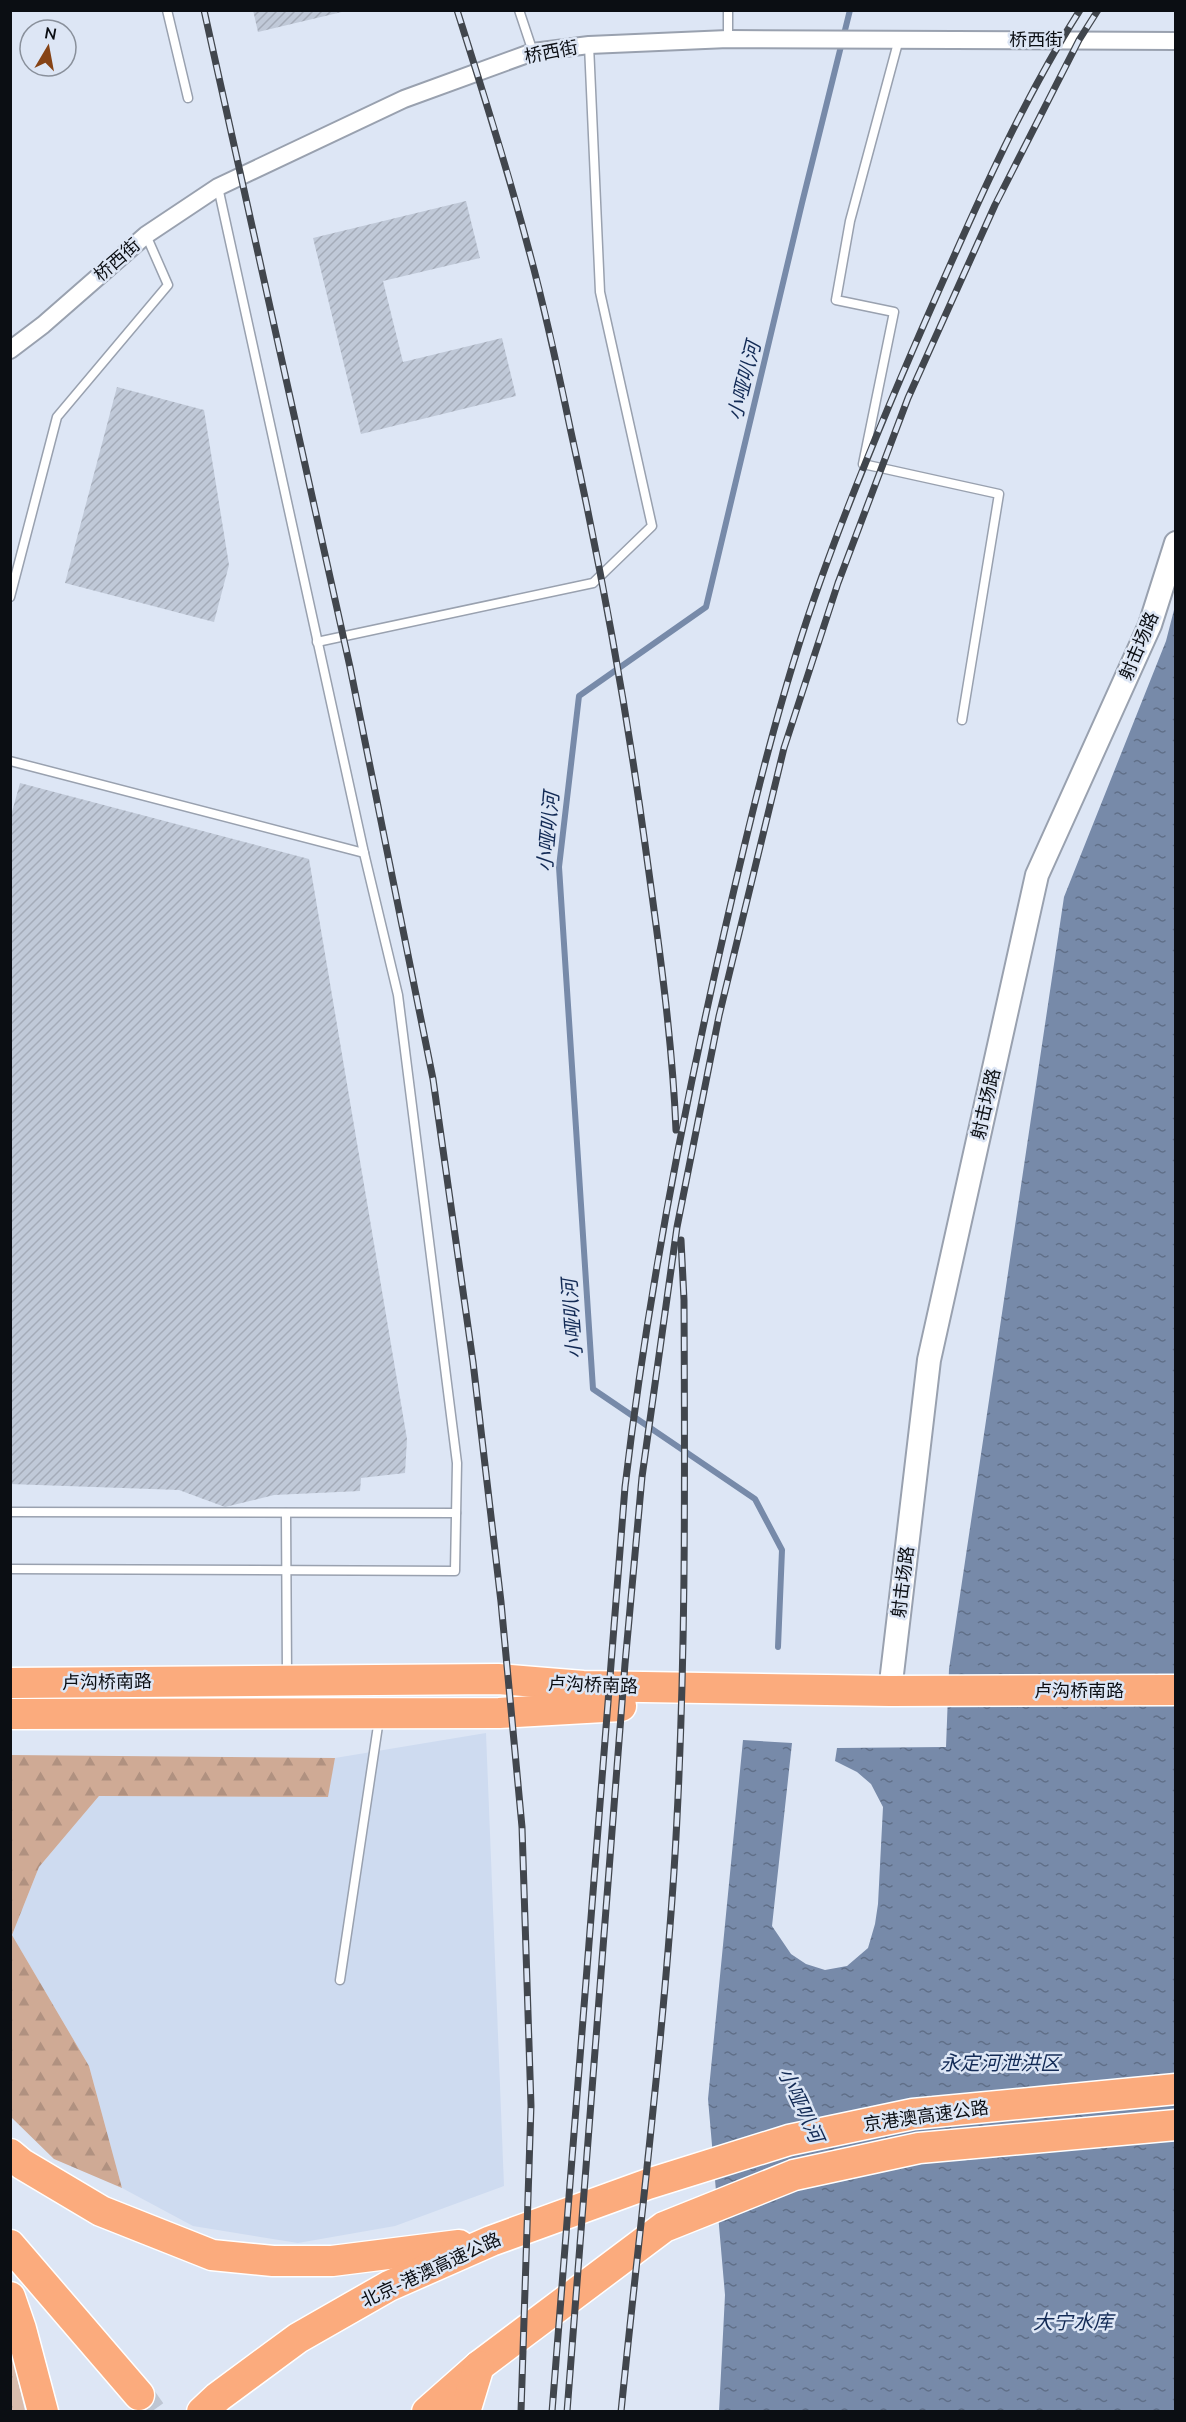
<svg xmlns="http://www.w3.org/2000/svg" width="1186" height="2422" viewBox="0 0 1186 2422" font-family="'Nunito Sans','Noto Sans SC',sans-serif">
<defs>
<pattern id="grass-tufts" width="24" height="20" patternUnits="userSpaceOnUse" patternTransform="scale(1.5)"><rect width="24" height="20" fill="#dabdad"/><path d="M3 7l-1-3M5 7V3M7 7l1-3M15 17l-1-3M17 17v-4M19 17l1-3" fill="none" stroke="#baa194"/></pattern>
<pattern id="forest-firs" width="22" height="20" patternUnits="userSpaceOnUse" patternTransform="scale(1.5)"><rect width="22" height="20" fill="#cfaa95"/><path d="M5 1l3.5 6h-7zM16 11l3.5 6h-7z" fill="#b09180"/></pattern>
<pattern id="water-ripples" width="26" height="14" patternUnits="userSpaceOnUse" patternTransform="scale(1.5)"><rect width="26" height="14" fill="#778aa9"/><path d="M2 4q2-2 4 0t4 0M15 11q2-2 4 0t4 0" fill="none" stroke="#606f88"/></pattern>
<pattern id="building-hatch" width="6" height="6" patternUnits="userSpaceOnUse" patternTransform="scale(1.5)"><rect width="6" height="6" fill="#c0c9d8"/><path d="M-1 1l2-2M0 6l6-6M5 7l2-2" fill="none" stroke="#a4abb8"/></pattern>
</defs>
<rect width="100%" height="100%" fill="#dde6f5"/>
<!-- built -->
<polygon fill="#cedbf0" points="486,1733 504,2186 395,2226 298,2243 193,2226 122,2188 89,2066 12,1935 39,1867 99,1796 327,1797 335,1758"/>
<!-- grass -->
<polygon fill="url(#grass-tufts)" points="11,2351 25,2411 11,2411"/>
<!-- forest -->
<polygon fill="url(#forest-firs)" points="10,1755 335,1758 328,1797 99,1796 39,1867 12,1935 89,2066 122,2188 54,2159 11,2117"/>
<!-- water -->
<polygon fill="url(#water-ripples)" points="1175,606 1175,2411 719,2412 725,2295 708,2099 743,1740 792,1743 772,1926 791,1954 806,1964 825,1970 847,1966 868,1948 875,1924 878,1904 883,1807 871,1784 857,1772 835,1761 837,1748 946,1747 949,1669 1064,897 1166,641"/>
<g fill="none" stroke-linecap="round" stroke-linejoin="round">
<!-- stream -->
<polyline stroke="#778aa9" stroke-width="6" points="778,1647 782,1550 755,1499 593,1389 559,867 579,696 706,607 802,203 850,10"/>
</g>
<!-- building -->
<g fill="url(#building-hatch)">
<polygon points="253,10 346,10 346,11 258,32"/>
<polygon points="466,201 480,258 383,281 403,362 502,338 516,396 361,434 313,238"/>
<polygon points="117,387 204,410 229,565 214,622 65,583"/>
<polygon points="20,783 309,859 407,1439 405,1473 361,1478 360,1491 274,1495 225,1507 179,1490 10,1484 10,819"/>
</g>
<g fill="none" stroke-linecap="round" stroke-linejoin="round">
<!-- highway-tunnel -->
<polyline stroke="#bec6d3" stroke-width="30" stroke-dasharray="30 15" stroke-linecap="butt" points="139,2395 151,2412"/>
<defs>
<g id="lane">
<polyline points="167,10 188,98"/>
<polyline points="519,10 533,52"/>
<polyline points="728,39 728,10"/>
<polyline points="899,39 850,221 836,300 894,312 863,464 999,494 962,720"/>
<polyline points="10,597 57,417 168,285 146,235"/>
<polyline points="317,642 593,583 652,526 600,292 589,45"/>
<polyline points="10,761 364,853"/>
<polyline points="10,1512 456,1513"/>
<polyline points="286,1513 287,1674"/>
<polyline points="10,1569 455,1571 457,1463 398,995 364,853 218,187"/>
<polyline points="340,1980 379,1719"/>
</g>
<polyline id="street" points="10,350 43,325 146,235 218,187 404,99 533,52 589,45 728,39 1176,41"/>
<polyline id="secondary" points="890,1691 929,1360 1037,875 1150,625 1176,543"/>
<g id="highway">
<polyline points="10,1683 498,1679 583,1686 890,1691 1176,1690"/>
<polyline points="10,1714 499,1713 621,1706"/>
<polyline points="10,2154 22,2164 101,2211 212,2255 273,2261 332,2261 459,2245"/>
<polyline points="10,2245 139,2395"/>
<polyline points="10,2297 21,2329 43,2412"/>
<polyline points="202,2412 218,2397 298,2338 389,2286 491,2241 648,2184 789,2140 913,2114 1176,2089"/>
<polyline points="427,2412 479,2366 664,2227 794,2175 919,2148 1176,2125"/>
<polyline points="465,2412 479,2366"/>
</g>
</defs>
<!-- lane casing -->
<use href="#lane" stroke="#99a1af" stroke-width="11"/>
<!-- street casing -->
<use href="#street" stroke="#99a1af" stroke-width="20"/>
<!-- secondary casing -->
<use href="#secondary" stroke="#99a1af" stroke-width="26"/>
<!-- highway casing -->
<use href="#highway" stroke="#fff" stroke-width="33"/>
<!-- lane -->
<use href="#lane" stroke="#fff" stroke-width="8"/>
<!-- street -->
<use href="#street" stroke="#fff" stroke-width="16"/>
<!-- secondary -->
<use href="#secondary" stroke="#fff" stroke-width="22"/>
<!-- highway -->
<use href="#highway" stroke="#fbab7d" stroke-width="30"/>
<defs>
<g id="rail">
<polyline points="204,10 350,667 433,1079 473,1362 501,1602 522,1827 531,2106 521,2412"/>
<path d="M457 10C482 89 507 167 528 247 545 308 558 370 571 432 601 568 626 705 645 844 658 939 672 1034 676 1130"/>
<path d="M552 2412 625 1487C647 1301 682 1116 724 933 751 815 780 693 821 579 856 481 897 385 939 290 981 195 1024 98 1080 10"/>
<polyline points="567,2412 625,1664 642,1477 677,1227 719,1016 784,748 838,583 908,398 995,205 1079,40 1098,10"/>
<path d="M621 2412C639 2232 662 2052 674 1871 686 1681 685 1491 684 1300L681 1240"/>
</g>
</defs>
<!-- rail casing -->
<use href="#rail" stroke="#41464d" stroke-width="7"/>
<!-- rail -->
<use href="#rail" stroke="#dde6f5" stroke-width="4.5" stroke-dasharray="14" stroke-linecap="butt"/>
</g>
<g text-anchor="middle" stroke-width="5" stroke-linejoin="round" paint-order="stroke">
<!-- street labels -->
<g font-size="18" fill="#0b0e13" stroke="#dde6f5">
<text x="1036" y="46">桥西街</text>
<text transform="translate(551 52) rotate(-11)" y="6">桥西街</text>
<text transform="translate(117 260) rotate(-41)" y="6">桥西街</text>
<text transform="translate(1139 646) rotate(-67)" y="6">射击场路</text>
<text transform="translate(986 1104) rotate(-77)" y="6">射击场路</text>
<text transform="translate(903 1582) rotate(-83)" y="6">射击场路</text>
<text transform="translate(107 1682) rotate(-1)" y="6">卢沟桥南路</text>
<text transform="translate(593 1685) rotate(2)" y="6">卢沟桥南路</text>
<text x="1079" y="1697">卢沟桥南路</text>
<text transform="translate(926 2116) rotate(-8)" y="6">京港澳高速公路</text>
<text transform="translate(431 2270) rotate(-25)" y="6">北京-港澳高速公路</text>
</g>
<!-- water labels -->
<g font-size="20" font-style="italic" fill="#122a55" stroke="#dde6f5">
<text transform="translate(744 381) rotate(-76)" y="7">小哑叭河</text>
<text transform="translate(548 832) rotate(-85)" y="7">小哑叭河</text>
<text transform="translate(572 1319) rotate(-94)" y="7">小哑叭河</text>
<text x="1000" y="2070">永定河泄洪区</text>
<text transform="translate(801 2105) rotate(65)" y="7">小哑叭河</text>
<text x="1073" y="2329">大宁水库</text>
</g>
</g>
<!-- border -->
<rect width="1186" height="2422" fill="none" stroke="#0b0e13" stroke-width="24"/>
<!-- north arrow -->
<g transform="translate(48 48) rotate(10)"><circle r="28" fill="#dde6f5" stroke="#89909b" stroke-width="1.5"/>
<path d="M0-4.5L10 22L0 15L-10 22Z" fill="#864315"/>
<text y="-9" font-size="16" font-weight="bold" text-anchor="middle" fill="#0b0e13">N</text>
</g>
</svg>
